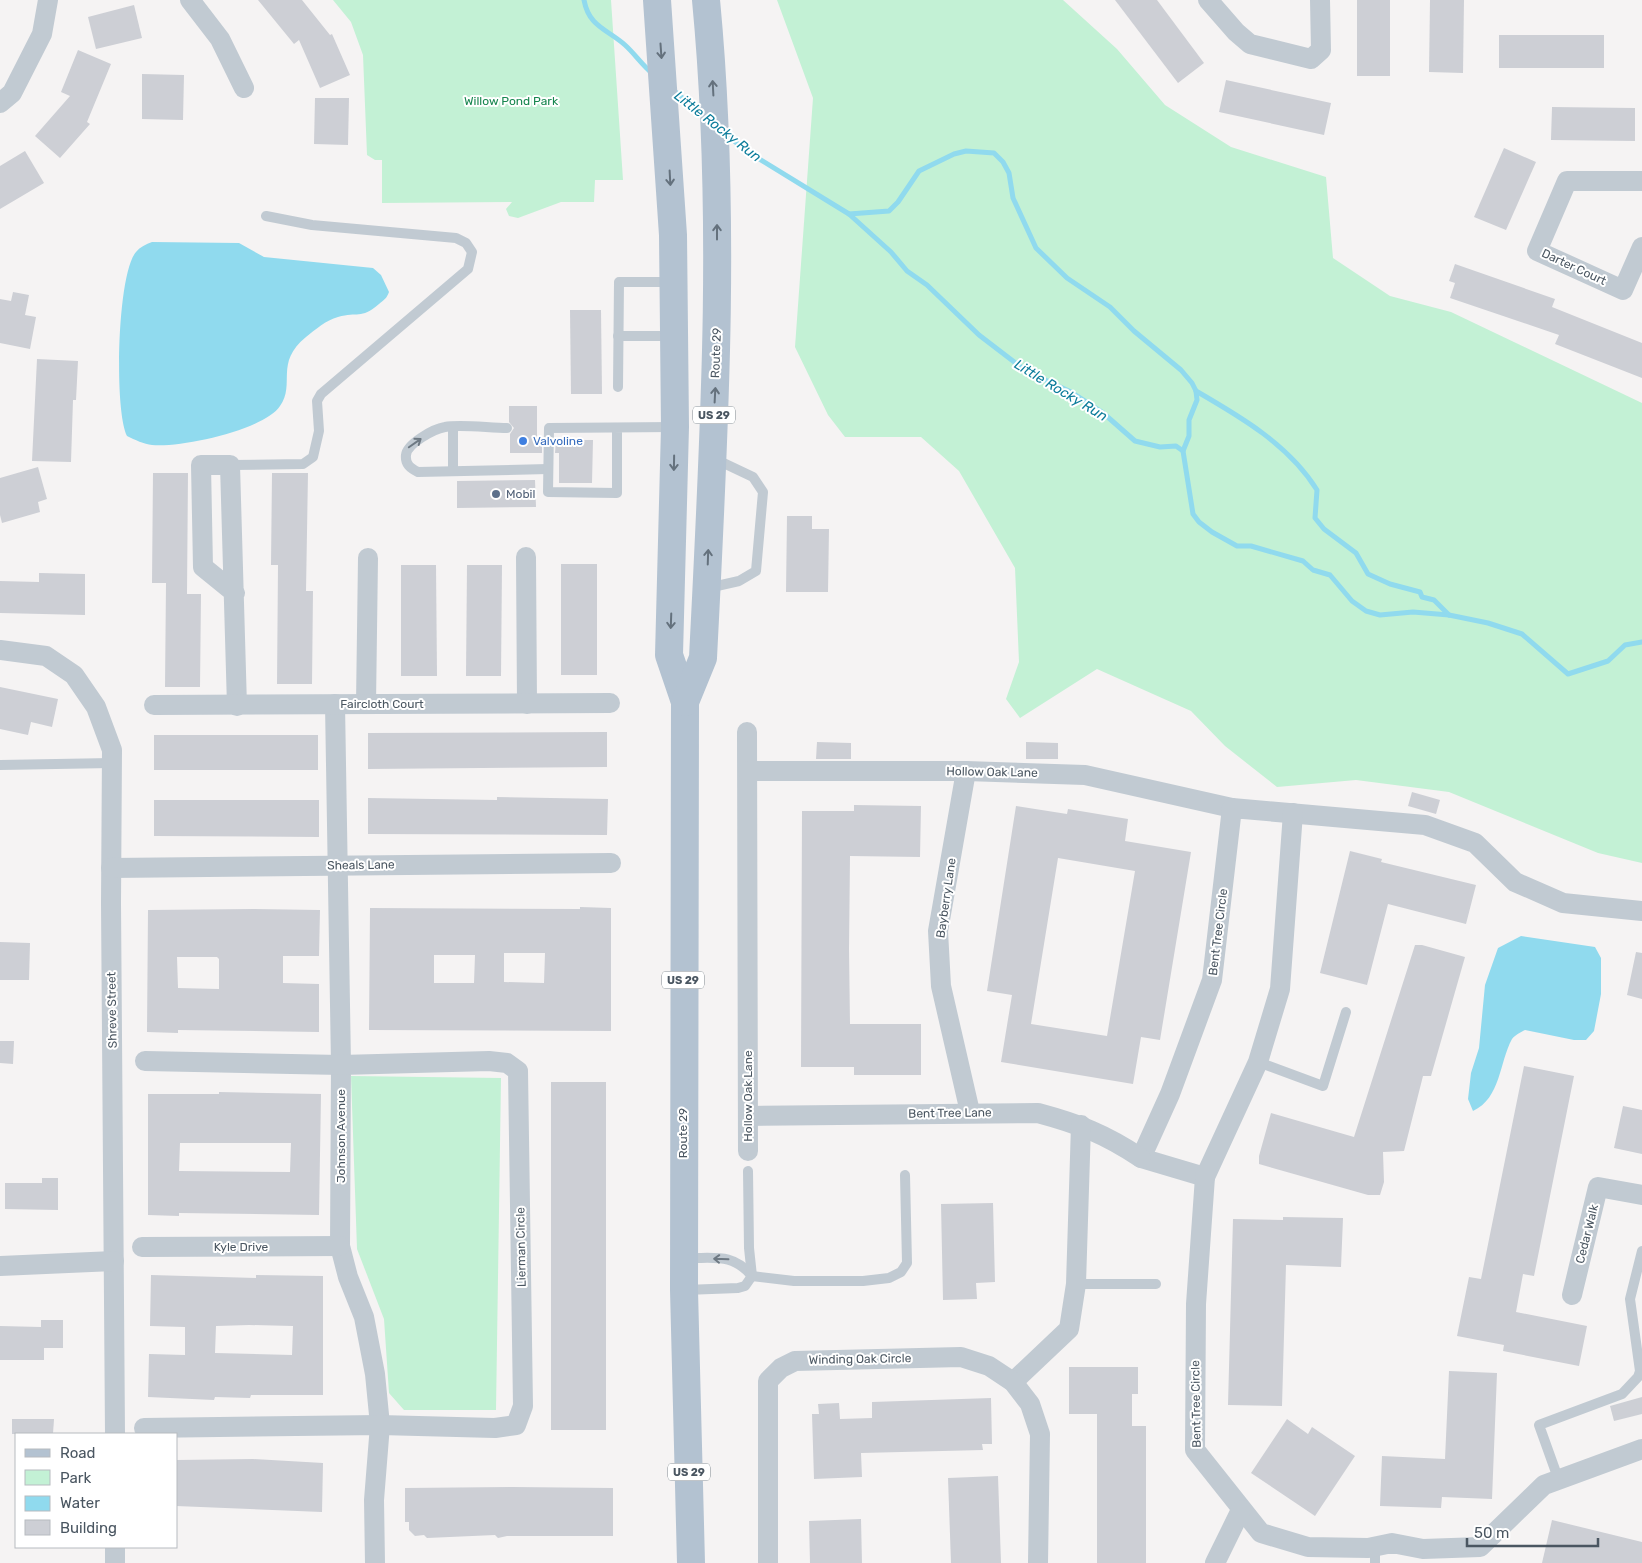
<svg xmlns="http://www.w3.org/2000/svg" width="1642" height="1563" viewBox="0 0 1642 1563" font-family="Rubik,sans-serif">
<rect width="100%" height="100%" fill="#f5f3f3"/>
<!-- green -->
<g fill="#c3f1d5">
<polygon points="333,0 611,0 623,180 595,180 594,202 561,202 518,218 509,216 506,209 512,202 382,203 382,160 375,160 367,155 363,55 351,22"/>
<polygon points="777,0 1063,0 1117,49 1165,105 1231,147 1326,177 1333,258 1390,296 1451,312 1642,403 1642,863 1598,853 1449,792 1356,780 1277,787 1225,746 1191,711 1097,669 1020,718 1006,699 1019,662 1015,568 959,471 921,437 845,437 828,415 795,347 813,98"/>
<polygon points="351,1076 501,1078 496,1410 404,1410 389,1393 384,1319 357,1249"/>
</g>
<!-- water -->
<g fill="#90daee">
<path d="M152 242 239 243 264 257 373 268 381 275 389 292C387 298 384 300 379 304 360 320 358 311 338 317 326 320 315 330 306 337 274 363 296 384 280 406 264 430 181 448 152 445 144 444 135 440 127 436 114 410 117 274 136 252 140 247 146 244 152 242Z"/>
<path d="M1521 936 1595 947 1601 958V994L1594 1031 1586 1040H1574L1525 1030C1521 1032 1515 1035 1512 1039 1499 1063 1501 1098 1473 1111L1468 1099 1471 1073 1479 1048 1485 985 1498 948Z"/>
</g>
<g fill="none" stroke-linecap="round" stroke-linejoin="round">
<!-- stream -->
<g stroke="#90daee" stroke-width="5">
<path d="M584 0C589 27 607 29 625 45 635 54 642 65 653 74"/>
<polyline points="673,90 705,117"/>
<polyline points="723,132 748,152 849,214 891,252 907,271 927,285 979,335 1026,371 1071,392 1102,412 1135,441 1160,447 1176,446 1183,451 1193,514 1199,522 1212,532 1237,546 1251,546 1303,561 1313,570 1330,575 1352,601 1366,611 1380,615 1413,612 1449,615 1488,623 1522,634 1568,674 1608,661 1625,645 1642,642"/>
<polyline points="849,214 889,211 898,202 919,171 954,154 966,151 994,153 1003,162 1009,173 1013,198 1036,248 1067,278 1110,307 1134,331 1181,370 1192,383 1196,391 1197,400 1189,420 1189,436 1183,451"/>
<path d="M1196 391C1241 417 1289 445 1317 490L1315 518 1324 529 1356 553 1368 574 1390 584 1420 592 1422 597 1434 600 1449 615"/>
</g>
</g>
<!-- building -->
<g fill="#cdcfd5" fill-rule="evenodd">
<polygon points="258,0 302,0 330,35 332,34 350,75 320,88 299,40 294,44"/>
<polygon points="1115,0 1157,0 1204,63 1178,83"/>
<rect x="1357" y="0" width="33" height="76"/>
<polygon points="1430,0 1464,0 1463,73 1429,72"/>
<polygon points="134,5 142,38 96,49 88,17"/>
<rect x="1499" y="35" width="105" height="33"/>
<polygon points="78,50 111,64 87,122 90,124 60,158 35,136 70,96 61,92"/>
<polygon points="142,74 184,75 183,120 142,119"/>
<polygon points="1226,80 1331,103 1324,135 1219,112"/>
<polygon points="315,98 349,98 348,145 314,144"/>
<polygon points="1552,107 1635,108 1635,141 1551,140"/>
<polygon points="1504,148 1536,162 1506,230 1474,217"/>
<polygon points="25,151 44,183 0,209 0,166"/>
<polygon points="1455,264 1555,299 1552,307 1642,343 1642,378 1555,344 1559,335 1450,298 1455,283 1449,281"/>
<polygon points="13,292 29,295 25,315 36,317 30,349 0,343 0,299 11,301"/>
<polygon points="570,310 601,310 602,394 571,394"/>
<polygon points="37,359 78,361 76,400 73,400 71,462 32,461"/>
<polygon points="509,406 537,406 537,440 542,440 542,453 510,453 510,434 514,428 509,422"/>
<polygon points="556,440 593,440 592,483 559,483 559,453 555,453"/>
<polygon points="38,467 47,499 38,502 40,512 2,523 0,515 0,478"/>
<polygon points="153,473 188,473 187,594 201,594 200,687 165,687 166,583 152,583"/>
<polygon points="272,473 308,473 306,591 313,591 312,684 277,684 278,565 271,565"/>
<polygon points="535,480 536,507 457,508 457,481"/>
<polygon points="787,516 812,516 812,529 829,529 828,592 786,592"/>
<rect x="561" y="564" width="36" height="111"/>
<polygon points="401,565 436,565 437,676 401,676"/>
<polygon points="467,565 502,565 501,676 466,676"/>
<polygon points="39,573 85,574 85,615 0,613 0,581 39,582"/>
<polygon points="0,687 58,699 52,727 31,722 28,735 0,729"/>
<polygon points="607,732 607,767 368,769 368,733"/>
<rect x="154" y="735" width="164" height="35"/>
<polygon points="817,742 851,743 851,759 816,759"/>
<polygon points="1026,742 1058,743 1058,759 1026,759"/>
<polygon points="1412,792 1440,800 1436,814 1408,806"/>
<polygon points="497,797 608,799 607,835 368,834 368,798 497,800"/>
<polygon points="154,800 319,800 319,837 154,836"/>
<polygon points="854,805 921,806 920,857 850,856 849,949 850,1024 921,1024 921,1075 854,1075 854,1067 801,1067 802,811 854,811"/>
<path d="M1016 806 1067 814 1068 809 1128 819 1125 841 1191 852 1160 1040 1141 1037 1133 1084 1001 1062 1012 995 987 991ZM1058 858 1135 871 1107 1036 1031 1024Z"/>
<polygon points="1350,851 1382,859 1381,862 1476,885 1466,924 1388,904 1367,985 1320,973"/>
<path d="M580 907 611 908V1031L369 1030 370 908 580 909ZM504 953H545L544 983 504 982ZM434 955H475L474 983H434Z"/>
<path d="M253 909 320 910 319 956H283V983L319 984V1032L178 1030V1033L147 1032 148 910ZM177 957H217L219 959V989L178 988Z"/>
<polygon points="0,942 30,943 29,980 0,980"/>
<polygon points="1415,945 1422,945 1465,957 1431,1076 1423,1076 1404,1151 1383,1152 1384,1182 1380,1195 1368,1195 1259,1164 1259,1156 1271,1113 1354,1137"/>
<polygon points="1636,952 1642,953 1642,999 1627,995"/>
<polygon points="0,1041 14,1041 13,1064 0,1063"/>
<polygon points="1524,1066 1574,1076 1534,1276 1523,1274 1516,1312 1587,1326 1579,1366 1503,1351 1504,1345 1457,1336 1469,1277 1481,1279"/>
<rect x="551" y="1082" width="55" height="348"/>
<path d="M219 1092 321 1094 319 1215 179 1213V1216L148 1215V1094H219ZM180 1143H291L290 1172 179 1171Z"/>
<polygon points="1623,1106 1642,1110 1642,1154 1614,1148"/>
<polygon points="42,1178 58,1178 58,1210 5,1209 5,1183 42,1183"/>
<polygon points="993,1203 995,1282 976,1283 977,1299 943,1300 941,1204"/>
<polygon points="1283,1217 1343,1218 1341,1267 1286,1265 1282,1406 1228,1405 1233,1219 1283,1220"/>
<path d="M151 1275 256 1278V1275L323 1276V1395H251L250 1398 215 1397 214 1400 148 1397 149 1354 185 1355V1327L150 1326ZM249 1325 293 1326 292 1355 215 1353 216 1326Z"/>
<polygon points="41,1320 63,1320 63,1348 44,1348 44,1360 0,1360 0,1326 41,1327"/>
<polygon points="1069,1367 1138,1367 1138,1394 1132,1394 1132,1426 1146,1426 1146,1563 1097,1563 1097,1414 1069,1414"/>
<polygon points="1449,1371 1497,1373 1492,1499 1442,1497 1441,1508 1380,1506 1382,1456 1445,1459"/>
<polygon points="1642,1397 1642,1414 1614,1421 1610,1406"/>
<polygon points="991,1398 992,1444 982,1444 983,1450 861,1453 862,1477 814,1479 812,1414 819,1414 818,1404 839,1403 840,1419 872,1418 872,1402"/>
<polygon points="12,1419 54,1419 53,1434 12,1434"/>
<polygon points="1287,1419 1308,1434 1312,1427 1355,1456 1315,1516 1251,1473"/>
<polygon points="253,1459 323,1463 322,1512 176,1506 176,1460"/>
<polygon points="998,1476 1001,1563 951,1563 948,1478"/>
<polygon points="513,1487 613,1488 613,1536 507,1536 498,1538 495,1535 427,1538 424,1535 415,1536 409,1530 409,1522 405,1522 405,1488"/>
<polygon points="861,1519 862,1563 810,1563 809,1521"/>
<polygon points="1552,1520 1642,1542 1642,1563 1542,1563"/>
</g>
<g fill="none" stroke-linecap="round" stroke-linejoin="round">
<!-- lane -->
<g stroke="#c1cad2" stroke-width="10">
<polyline points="618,336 673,336"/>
<polyline points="618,387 619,282 673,282"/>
<polyline points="453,427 453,470"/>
<path d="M507 428C490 428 460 424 445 427 433 429 407 444 406 455 405 464 410 468 418 472L548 469"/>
<polyline points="617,428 617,493 548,492 549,428 674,427"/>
<polyline points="230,465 303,464 313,457 319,431 317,401 321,394 468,269 472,252 466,243 456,238 312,225 266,216"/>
<polyline points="708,588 739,581 756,571 763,492 753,477 715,459"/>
<polyline points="0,765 112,763"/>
<polyline points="1258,1062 1323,1086 1346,1012"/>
<path d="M684 1258C713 1259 732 1252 752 1276L794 1281H863L889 1278 901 1272 907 1263 905 1175"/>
<polyline points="1076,1284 1156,1284"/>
<polyline points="685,1290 738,1288 745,1286 752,1276 749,1248 748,1171"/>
<polyline points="1558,1478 1539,1425 1622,1394 1638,1377 1640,1371 1630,1299 1642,1251"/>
<polyline points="1375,1563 1375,1546"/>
</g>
<!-- street -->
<g stroke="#c1cad2" stroke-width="20">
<polyline points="190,0 220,39 244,88"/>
<polyline points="1208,0 1236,32 1250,44 1311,59 1321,50 1320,0"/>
<polyline points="0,103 12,93 42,34 48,0"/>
<polyline points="1642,181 1567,181 1537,251 1623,290 1642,247"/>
<polyline points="526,557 527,704"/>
<polyline points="235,593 203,567 201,465 230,465 237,706"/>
<polyline points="0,650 46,656 74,675 96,707 112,750 111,903 115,1434"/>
<polyline points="335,704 341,1065 340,1246 348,1277 364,1317 375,1374 380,1425 374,1500 375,1563"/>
<polyline points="366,704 368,558"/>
<polyline points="154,705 610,703"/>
<polyline points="747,732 748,1151"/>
<polyline points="748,771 966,771 1085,775 1232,808"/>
<polyline points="966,771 938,931 941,986 970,1112"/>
<polyline points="111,868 611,863"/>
<polyline points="1642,911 1563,903 1515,882 1475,843 1425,825 1232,808 1212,980 1170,1094 1141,1158 1205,1177 1196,1304 1195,1450 1261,1533 1308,1547 1368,1548 1392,1543 1423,1549 1480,1547 1544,1485 1642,1449"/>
<path d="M748 1116 1038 1113C1079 1124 1105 1134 1141 1158"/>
<polyline points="1205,1177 1258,1062 1280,989 1293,813"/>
<polyline points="142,1247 340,1246"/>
<polyline points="0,1266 114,1261"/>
<polyline points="1572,1295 1598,1187 1642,1195"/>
<polyline points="1013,1382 1069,1329 1076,1284 1081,1125"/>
<polyline points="144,1428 380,1425 495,1428 516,1425 523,1406 518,1071 507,1063 489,1061 341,1065 145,1061"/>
<polyline points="115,1547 115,1563"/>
<polyline points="768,1563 768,1381 781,1368 795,1361 961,1357 989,1366 1013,1382 1030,1404 1040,1434 1038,1563"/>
<polyline points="1215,1563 1241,1510"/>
</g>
<!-- primary -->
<g stroke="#b3c2d1" stroke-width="28">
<polyline points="657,0 673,235 675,427 669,655 685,702 684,1290 691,1563"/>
<path d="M685 702 703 658C714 439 727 219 706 0"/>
</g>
</g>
<!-- one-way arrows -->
<defs><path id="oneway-shaft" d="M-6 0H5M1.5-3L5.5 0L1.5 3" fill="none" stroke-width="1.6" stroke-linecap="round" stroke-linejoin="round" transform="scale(1.25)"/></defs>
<g stroke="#64717d">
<use href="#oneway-shaft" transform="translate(661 51) rotate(86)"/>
<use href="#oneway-shaft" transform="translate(713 88) rotate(-93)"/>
<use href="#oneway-shaft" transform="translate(670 178) rotate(87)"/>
<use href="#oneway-shaft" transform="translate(717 232) rotate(-90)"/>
<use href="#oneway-shaft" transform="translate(715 395) rotate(-87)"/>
<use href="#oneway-shaft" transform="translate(674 463) rotate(91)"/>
<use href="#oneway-shaft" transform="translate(708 557) rotate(-88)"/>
<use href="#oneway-shaft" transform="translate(671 621) rotate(92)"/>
</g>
<g stroke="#6e7983">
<use href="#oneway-shaft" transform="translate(415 443) rotate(-35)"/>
<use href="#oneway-shaft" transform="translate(721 1259) rotate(-178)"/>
</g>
<!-- markers -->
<circle fill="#3f7fe0" stroke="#fff" stroke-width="2" cx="523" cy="441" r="5"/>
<circle fill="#5c6f8a" stroke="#fff" stroke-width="2" cx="496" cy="494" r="5"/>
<g text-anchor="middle" stroke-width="4" stroke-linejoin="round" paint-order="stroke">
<!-- shield labels -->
<g fill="#fff" stroke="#808990" stroke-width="1">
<rect x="693" y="406.5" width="42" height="17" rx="4"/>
<rect x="662" y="971.5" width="42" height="17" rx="4"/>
<rect x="668" y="1463.5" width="42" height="17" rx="4"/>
</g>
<g font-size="11" font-weight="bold" fill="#4a5661">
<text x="714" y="419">US 29</text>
<text x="683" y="984">US 29</text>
<text x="689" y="1476">US 29</text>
</g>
<!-- park labels -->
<g font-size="12" fill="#17864f" stroke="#fff">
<text x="511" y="105">Willow Pond Park</text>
</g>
<!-- street labels -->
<g font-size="12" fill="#4a5661" stroke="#fff">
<text transform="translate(1574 267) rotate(25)" y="4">Darter Court</text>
<text transform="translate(716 353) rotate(-88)" y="4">Route 29</text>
<text x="382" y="708">Faircloth Court</text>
<text transform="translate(992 772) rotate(1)" y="4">Hollow Oak Lane</text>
<text transform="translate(361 865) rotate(-1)" y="4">Sheals Lane</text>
<text transform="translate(946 898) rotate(-82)" y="4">Bayberry Lane</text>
<text transform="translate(1218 932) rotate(-83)" y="4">Bent Tree Circle</text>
<text transform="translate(112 1010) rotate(-91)" y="4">Shreve Street</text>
<text transform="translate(748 1096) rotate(-90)" y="4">Hollow Oak Lane</text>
<text transform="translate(950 1113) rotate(-1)" y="4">Bent Tree Lane</text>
<text transform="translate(683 1133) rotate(-90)" y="4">Route 29</text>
<text transform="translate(341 1136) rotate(-90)" y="4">Johnson Avenue</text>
<text transform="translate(1587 1234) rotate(-76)" y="4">Cedar Walk</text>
<text x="241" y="1251">Kyle Drive</text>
<text transform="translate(521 1247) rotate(-91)" y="4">Lierman Circle</text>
<text transform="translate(860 1359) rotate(-1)" y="4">Winding Oak Circle</text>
<text transform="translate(1196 1404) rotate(-91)" y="4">Bent Tree Circle</text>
</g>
<!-- shop labels -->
<g font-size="12" fill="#366cbe" stroke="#fff" text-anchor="start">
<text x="533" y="445">Valvoline</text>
</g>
<!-- service labels -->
<g font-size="12" fill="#4e5e75" stroke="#fff" text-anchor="start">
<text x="506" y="498">Mobil</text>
</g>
<!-- water labels -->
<g font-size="14" font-style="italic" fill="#0c7c9b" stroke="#fff">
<text transform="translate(718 126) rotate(38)" y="5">Little Rocky Run</text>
<text transform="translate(1061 390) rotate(31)" y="5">Little Rocky Run</text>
</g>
</g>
<!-- legend -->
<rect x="15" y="1433" width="162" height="115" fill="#ffffff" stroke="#b7bbc0"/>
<rect x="25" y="1449" width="25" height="8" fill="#b3c2d1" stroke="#b7bbc0"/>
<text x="60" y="1458" font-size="15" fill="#4a5661">Road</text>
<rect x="25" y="1470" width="25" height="15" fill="#c3f1d5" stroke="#b7bbc0"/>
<text x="60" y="1483" font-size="15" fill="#4a5661">Park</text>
<rect x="25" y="1496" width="25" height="15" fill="#90daee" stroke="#b7bbc0"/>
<text x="60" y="1508" font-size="15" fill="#4a5661">Water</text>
<rect x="25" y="1520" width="25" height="15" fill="#cdcfd5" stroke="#b7bbc0"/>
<text x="60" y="1533" font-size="15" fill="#4a5661">Building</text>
<!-- scale -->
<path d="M1467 1538v8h131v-8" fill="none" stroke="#4a5661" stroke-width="2.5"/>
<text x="1474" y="1538" font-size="15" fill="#4a5661" stroke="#ffffff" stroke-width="4" paint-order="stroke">50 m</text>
</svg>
